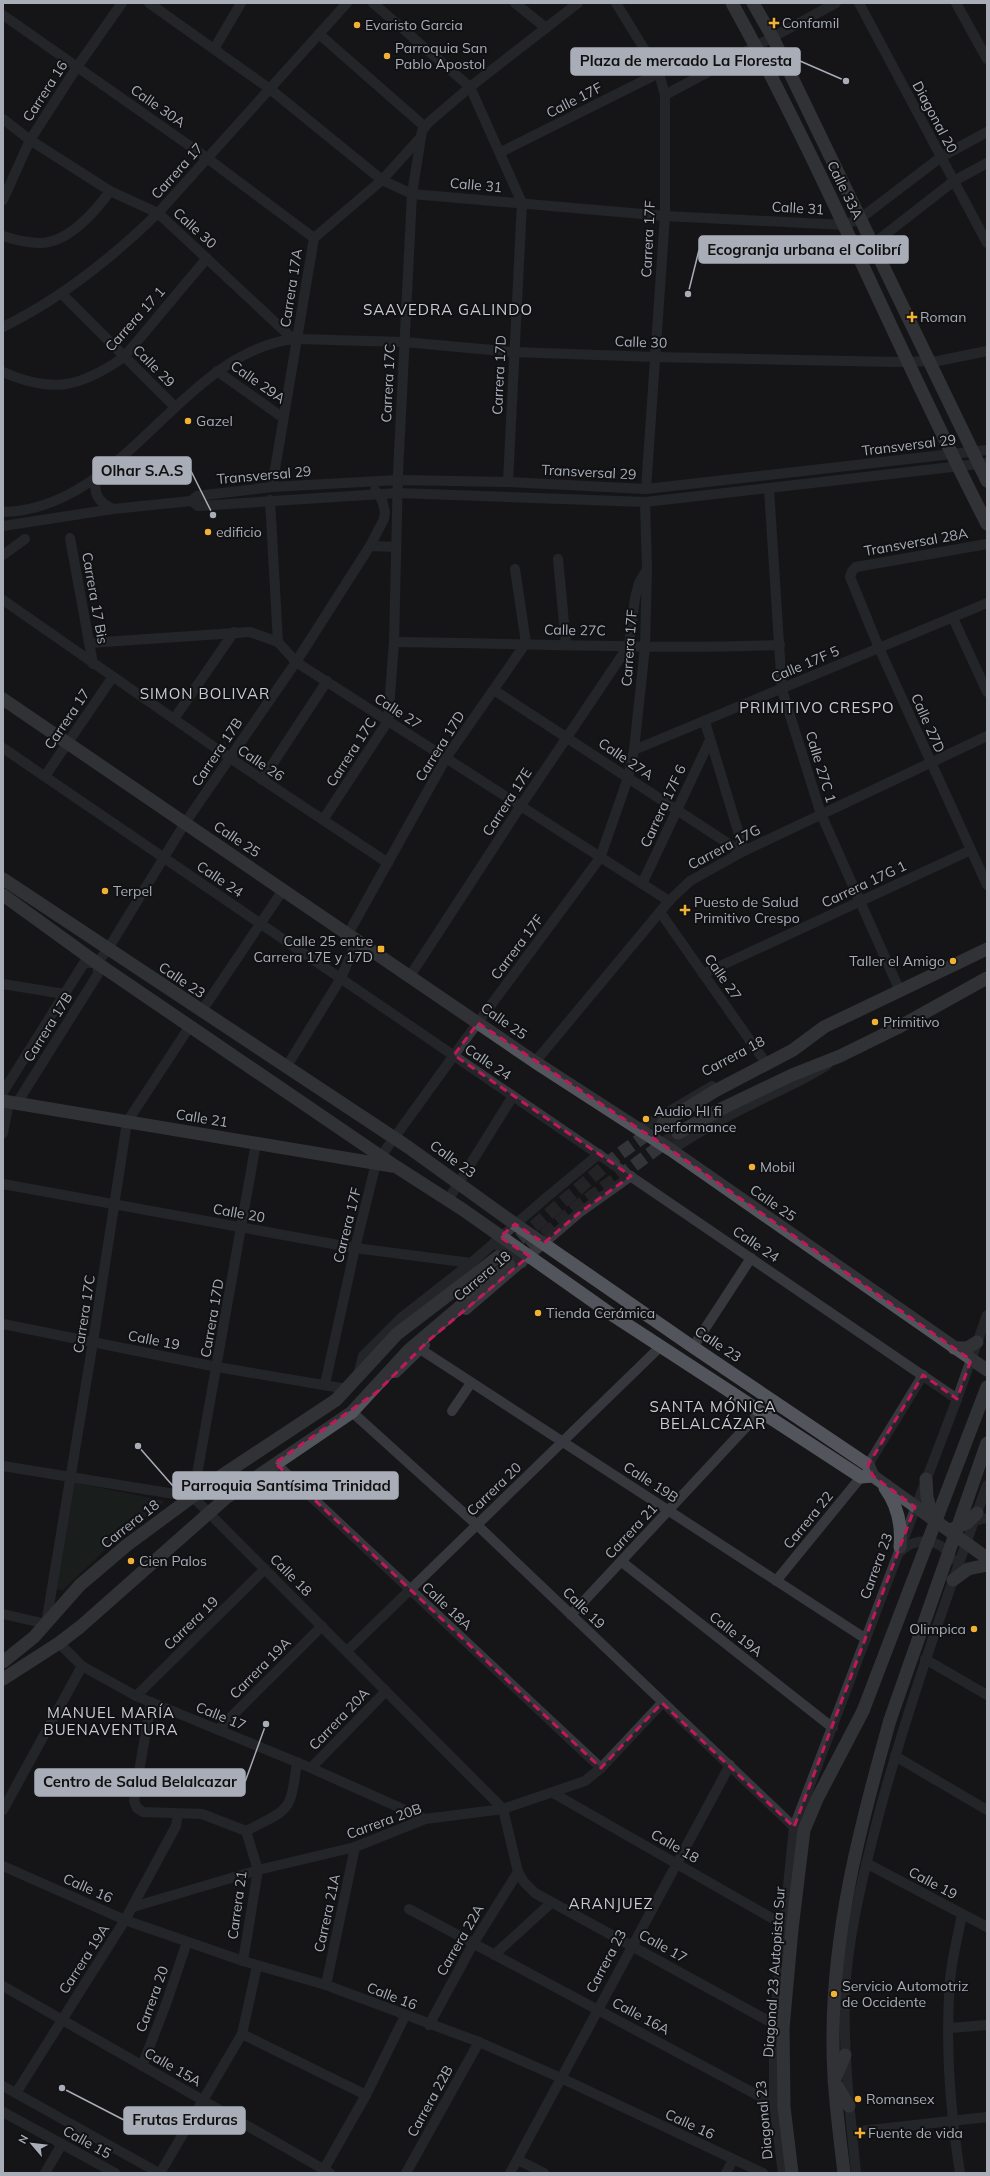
<svg xmlns="http://www.w3.org/2000/svg" width="990" height="2176" viewBox="0 0 990 2176" font-family="Mulish,sans-serif">
<rect width="100%" height="100%" fill="#161618"/>
<!-- green -->
<polygon fill="#1e261f" points="72,1482 165,1501 107,1548 63,1590 55,1589"/>
<g fill="none" stroke-linecap="round" stroke-linejoin="round">
<!-- major-tunnel -->
<g stroke="#333438" stroke-width="13" stroke-dasharray="13 6" stroke-linecap="butt">
<polyline points="505,1251 618,1155 663,1123"/>
<polyline points="515,1260 576,1208 678,1133"/>
</g>
<!-- minor -->
<g stroke="#37383d" stroke-width="10">
<polyline points="149,3 270,89 382,180 412,194 665,216 845,225 861,218 941,157 987,132"/>
<polyline points="373,3 470,87 522,203 508,482"/>
<polyline points="515,3 546,28"/>
<polyline points="616,3 659,73 665,95 665,216 646,489"/>
<polyline points="859,3 987,243"/>
<polyline points="956,3 987,59"/>
<polyline points="3,15 207,158 314,238"/>
<polyline points="319,34 425,127"/>
<polyline points="214,49 241,3"/>
<polyline points="665,95 836,3"/>
<polyline points="3,119 30,140 110,191 158,213 293,339"/>
<polyline points="501,152 659,73"/>
<polyline points="3,200 30,140 77,67 122,3"/>
<path d="M3 236C15 240 27 243 40 243 68 243 95 212 110 191"/>
<polyline points="857,252 873,244 954,181 987,163"/>
<polyline points="62,294 175,407"/>
<path d="M3 327C62 298 111 259 158 213L347 3"/>
<polyline points="217,371 282,417"/>
<path d="M3 372C53 394 81 387 124 357L207 258"/>
<path d="M96 477C93 494 98 502 113 509"/>
<polyline points="272,487 314,238 382,180 420,138"/>
<polyline points="769,489 782,690 821,814 900,991"/>
<polyline points="270,500 278,642"/>
<polyline points="191,501 198,506 397,493 645,502 987,463"/>
<path d="M3 512C101 510 157 407 235 360 254 349 275 340 297 339L404 342 514 352 654 357 897 362 938 361 987 351"/>
<polyline points="3,526 113,509 191,501 197,496 272,487 398,480 508,482 646,489 987,450"/>
<polyline points="70,538 93,664"/>
<polyline points="987,544 856,567 852,571 850,577 879,648 987,885"/>
<polyline points="370,546 396,547"/>
<polyline points="3,555 25,539"/>
<polyline points="558,559 566,644"/>
<polyline points="3,600 230,758 388,863"/>
<polyline points="953,618 987,692"/>
<path d="M394 642C522 643 651 650 780 645"/>
<polyline points="89,643 250,632 278,642 296,662 669,901"/>
<polyline points="494,690 741,852"/>
<polyline points="174,719 234,632"/>
<polyline points="705,722 744,851"/>
<polyline points="3,748 957,1399"/>
<polyline points="634,750 987,603"/>
<polyline points="45,776 112,678"/>
<polyline points="262,780 327,681"/>
<polyline points="323,820 388,721 394,642 398,473 412,194 422,131 428,123 470,87 578,3"/>
<polyline points="642,884 710,740"/>
<polyline points="660,912 763,1059"/>
<polyline points="348,934 446,758 526,643 515,569"/>
<polyline points="703,974 971,850"/>
<polyline points="410,976 520,807 629,645 635,598 639,583 646,571"/>
<polyline points="3,984 64,994"/>
<polyline points="201,1012 283,890"/>
<polyline points="535,1062 669,901 690,881 744,851 987,736"/>
<polyline points="287,1066 341,978 357,940"/>
<polyline points="3,1092 84,963 97,963"/>
<polyline points="17,1103 98,974 97,963 108,949 185,823 296,662 370,546 384,519 385,512 382,500 375,490"/>
<polyline points="639,1129 712,1086"/>
<polyline points="3,1133 9,1102"/>
<path d="M671 1150C700 1131 731 1114 762 1099 784 1088 807 1079 827 1065"/>
<polyline points="3,1184 355,1248 471,1263"/>
<polyline points="448,1200 513,1096"/>
<polyline points="494,1243 522,1263"/>
<polyline points="466,1310 579,1213 631,1176"/>
<polyline points="3,1324 217,1367 347,1389"/>
<polyline points="693,1347 751,1258"/>
<polyline points="420,1349 866,1639"/>
<polyline points="396,1373 425,1345"/>
<polyline points="358,1375 363,1356 401,1318 471,1263 547,1197 599,1154"/>
<polyline points="325,1384 355,1248 376,1163 465,1040 600,858 628,778 634,750 645,647 647,568 645,502"/>
<polyline points="452,1411 471,1383"/>
<polyline points="352,1412 477,1525 794,1827"/>
<polyline points="275,1463 601,1768"/>
<polyline points="868,1465 923,1375"/>
<polyline points="3,1466 193,1497 503,1809 518,1872 524,1882 535,1893 774,2024"/>
<polyline points="193,1497 256,1143"/>
<polyline points="974,1521 987,1518"/>
<path d="M899 1553C914 1536 941 1537 952 1559"/>
<polyline points="622,1562 833,1728"/>
<polyline points="776,1581 861,1477"/>
<polyline points="3,1614 46,1624 93,1342 127,1122 190,1026"/>
<polyline points="571,1615 760,1412"/>
<polyline points="59,1643 82,1666 136,1696 311,1768 425,1819"/>
<polyline points="347,1651 660,1347"/>
<polyline points="925,1659 987,1695"/>
<polyline points="136,1696 265,1569"/>
<polyline points="151,1702 134,1801 137,1808 143,1812 202,1814 246,1831"/>
<polyline points="218,1730 322,1626"/>
<polyline points="895,1756 987,1810"/>
<polyline points="311,1768 386,1691"/>
<polyline points="553,1793 782,1924"/>
<polyline points="3,1810 82,1666"/>
<path d="M246 1831C291 1808 290 1813 297 1762"/>
<polyline points="866,1863 987,1927"/>
<polyline points="3,1866 125,1920 243,1961 326,1985 479,2042 561,2078 763,2173"/>
<polyline points="133,1907 258,1870 355,1847 425,1819 503,1809 585,1781 601,1768 662,1703"/>
<polyline points="409,1909 774,2104"/>
<polyline points="494,1955 551,1903"/>
<polyline points="243,1961 258,1870 246,1831"/>
<polyline points="326,1985 355,1847"/>
<polyline points="3,1986 330,2173"/>
<polyline points="429,2025 473,1944 518,1872"/>
<polyline points="950,2028 987,2025"/>
<polyline points="242,2034 366,2095"/>
<polyline points="142,2066 166,2004 187,1942"/>
<polyline points="3,2086 159,2173"/>
<polyline points="16,2093 125,1920 176,1826 178,1814"/>
<polyline points="3,2112 115,2173"/>
<polyline points="852,2132 987,2117"/>
<polyline points="518,2160 544,2173"/>
<polyline points="324,2169 366,2095 405,2016"/>
<polyline points="45,2173 62,2144"/>
<polyline points="160,2173 242,2034 257,1966"/>
<polyline points="406,2173 479,2042"/>
<polyline points="510,2173 730,1765"/>
<polyline points="726,2173 733,2160"/>
<polyline points="783,2173 774,2104 774,2024 794,1827 957,1399 987,1315"/>
<path d="M856 2173C850 2112 843 2053 845 1992 848 1933 865 1867 880 1810 910 1700 948 1593 987 1485"/>
<path d="M960 2173C950 2109 945 2045 950 1980 952 1958 958 1936 962 1914"/>
</g>
<!-- major -->
<g stroke="#53555c" stroke-width="13">
<path d="M732 3C826 172 898 352 987 524"/>
<polyline points="753,3 773,38 987,481"/>
<polyline points="3,699 535,1062 671,1150 987,1370"/>
<polyline points="3,879 408,1147 515,1224 693,1347 868,1465 873,1476 987,1558"/>
<polyline points="3,895 97,963 395,1166 462,1209 611,1314 861,1477 873,1476"/>
<polyline points="3,1101 392,1166"/>
<polyline points="663,1123 715,1091 793,1050 824,1027 987,949"/>
<polyline points="678,1133 725,1107 792,1075 840,1056 897,1028 987,978"/>
<polyline points="954,1348 967,1348 977,1342"/>
<polyline points="926,1479 927,1497 933,1519"/>
<path d="M885 1488C898 1506 902 1526 900 1547"/>
<polyline points="950,1530 967,1523 977,1513"/>
<polyline points="953,1580 968,1569 987,1565"/>
<polyline points="3,1662 34,1637 80,1585 127,1545 215,1480 336,1400 397,1334 498,1257"/>
<polyline points="3,1679 59,1643 80,1627 227,1497 352,1412 409,1350 509,1265"/>
<polyline points="845,2055 834,2081 849,2106"/>
<polyline points="792,2173 784,2107 783,2028 792,1929 804,1830 817,1799 863,1711"/>
<path d="M844 2173C839 2130 833 2087 833 2044 832 1933 860 1826 890 1720"/>
</g>
<!-- major-bridge -->
<g stroke="#53555c" stroke-width="13">
<polyline points="863,1711 987,1387"/>
<polyline points="890,1720 987,1443"/>
</g>
</g>
<!-- marked area -->
<path d="M0 0H990V2176H0ZM478 1023 671 1150 971 1360 957 1399 923 1375 868 1465 873 1476 915 1507 794 1827 662 1703 601 1768 275 1463 377 1392 428 1341 529 1256 500 1237 515 1224 544 1243 579 1213 631 1176 454 1055Z" fill="#161618" fill-opacity=".55" fill-rule="evenodd"/>
<path fill="none" stroke="#c2185b" stroke-width="3" stroke-dasharray="8 5" stroke-linejoin="round" d="M478 1023 671 1150 971 1360 957 1399 923 1375 868 1465 873 1476 915 1507 794 1827 662 1703 601 1768 275 1463 377 1392 428 1341 529 1256 500 1237 515 1224 544 1243 579 1213 631 1176 454 1055Z"/>
<!-- markers -->
<g fill="#f2b134" stroke="#111113" stroke-width="1.5">
<path d="M772 17h4v4h4v4h-4v4h-4v-4h-4v-4h4z"/>
<circle cx="357" cy="25" r="4"/>
<circle cx="387" cy="56" r="4"/>
<path d="M910 311h4v4h4v4h-4v4h-4v-4h-4v-4h4z"/>
<circle cx="188" cy="421" r="4"/>
<circle cx="208" cy="532" r="4"/>
<circle cx="105" cy="891" r="4"/>
<path d="M683 904h4v4h4v4h-4v4h-4v-4h-4v-4h4z"/>
<rect x="377" y="945" width="8" height="8" rx="2"/>
<circle cx="953" cy="961" r="4"/>
<circle cx="875" cy="1022" r="4"/>
<circle cx="646" cy="1119" r="4"/>
<circle cx="752" cy="1167" r="4"/>
<circle cx="538" cy="1313" r="4"/>
<circle cx="131" cy="1561" r="4"/>
<circle cx="974" cy="1629" r="4"/>
<circle cx="834" cy="1994" r="4"/>
<circle cx="858" cy="2099" r="4"/>
<path d="M858 2127h4v4h4v4h-4v4h-4v-4h-4v-4h4z"/>
</g>
<g text-anchor="middle" stroke-width="4" stroke-linejoin="round" paint-order="stroke">
<!-- poi labels -->
<g font-size="14" fill="#a8adb8" stroke="#111113" text-anchor="start">
<text x="782" y="28">Confamil</text>
<text x="365" y="30">Evaristo Garcia</text>
<text x="395" y="53">Parroquia San<tspan x="395" dy="16">Pablo Apostol</tspan></text>
<text x="920" y="322">Roman</text>
<text x="196" y="426">Gazel</text>
<text x="216" y="537">edificio</text>
<text x="113" y="896">Terpel</text>
<text x="694" y="907">Puesto de Salud<tspan x="694" dy="16">Primitivo Crespo</tspan></text>
<text x="373" y="946" text-anchor="end">Calle 25 entre<tspan x="373" dy="16">Carrera 17E y 17D</tspan></text>
<text x="945" y="966" text-anchor="end">Taller el Amigo</text>
<text x="883" y="1027">Primitivo</text>
<text x="654" y="1116">Audio HI fi<tspan x="654" dy="16">performance</tspan></text>
<text x="760" y="1172">Mobil</text>
<text x="546" y="1318">Tienda Cerámica</text>
<text x="139" y="1566">Cien Palos</text>
<text x="966" y="1634" text-anchor="end">Olimpica</text>
<text x="842" y="1991">Servicio Automotriz<tspan x="842" dy="16">de Occidente</tspan></text>
<text x="866" y="2104">Romansex</text>
<text x="868" y="2138">Fuente de vida</text>
</g>
<!-- street labels -->
<g font-size="14" fill="#a8adb8" stroke="#111113">
<text transform="translate(45 91) rotate(-57)" y="5">Carrera 16</text>
<text transform="translate(574 100) rotate(-27)" y="5">Calle 17F</text>
<text transform="translate(158 106) rotate(35)" y="5">Calle 30A</text>
<text transform="translate(935 117) rotate(62)" y="5">Diagonal 20</text>
<text transform="translate(177 171) rotate(-48)" y="5">Carrera 17</text>
<text transform="translate(476 185) rotate(5)" y="5">Calle 31</text>
<text transform="translate(845 190) rotate(64)" y="5">Calle 33A</text>
<text transform="translate(798 208) rotate(3)" y="5">Calle 31</text>
<text transform="translate(195 228) rotate(42)" y="5">Calle 30</text>
<text transform="translate(648 239) rotate(-87)" y="5">Carrera 17F</text>
<text transform="translate(291 288) rotate(-81)" y="5">Carrera 17A</text>
<text transform="translate(135 319) rotate(-48)" y="5">Carrera 17 1</text>
<text transform="translate(641 342) rotate(2)" y="5">Calle 30</text>
<text transform="translate(154 366) rotate(45)" y="5">Calle 29</text>
<text transform="translate(499 375) rotate(-87)" y="5">Carrera 17D</text>
<text transform="translate(258 382) rotate(35)" y="5">Calle 29A</text>
<text transform="translate(388 383) rotate(-87)" y="5">Carrera 17C</text>
<text transform="translate(909 445) rotate(-7)" y="5">Transversal 29</text>
<text transform="translate(589 472) rotate(3)" y="5">Transversal 29</text>
<text transform="translate(264 475) rotate(-5)" y="5">Transversal 29</text>
<text transform="translate(916 542) rotate(-10)" y="5">Transversal 28A</text>
<text transform="translate(95 598) rotate(80)" y="5">Carrera 17 Bis</text>
<text transform="translate(575 630) rotate(1)" y="5">Calle 27C</text>
<text transform="translate(629 648) rotate(-86)" y="5">Carrera 17F</text>
<text transform="translate(805 664) rotate(-23)" y="5">Calle 17F 5</text>
<text transform="translate(398 711) rotate(33)" y="5">Calle 27</text>
<text transform="translate(67 719) rotate(-56)" y="5">Carrera 17</text>
<text transform="translate(928 723) rotate(66)" y="5">Calle 27D</text>
<text transform="translate(440 746) rotate(-58)" y="5">Carrera 17D</text>
<text transform="translate(217 752) rotate(-56)" y="5">Carrera 17B</text>
<text transform="translate(351 752) rotate(-57)" y="5">Carrera 17C</text>
<text transform="translate(626 759) rotate(34)" y="5">Calle 27A</text>
<text transform="translate(261 763) rotate(34)" y="5">Calle 26</text>
<text transform="translate(821 767) rotate(73)" y="5">Calle 27C 1</text>
<text transform="translate(507 802) rotate(-57)" y="5">Carrera 17E</text>
<text transform="translate(663 806) rotate(-65)" y="5">Carrera 17F 6</text>
<text transform="translate(237 839) rotate(34)" y="5">Calle 25</text>
<text transform="translate(724 847) rotate(-28)" y="5">Carrera 17G</text>
<text transform="translate(220 879) rotate(34)" y="5">Calle 24</text>
<text transform="translate(864 884) rotate(-25)" y="5">Carrera 17G 1</text>
<text transform="translate(517 947) rotate(-53)" y="5">Carrera 17F</text>
<text transform="translate(723 977) rotate(55)" y="5">Calle 27</text>
<text transform="translate(182 980) rotate(34)" y="5">Calle 23</text>
<text transform="translate(504 1021) rotate(35)" y="5">Calle 25</text>
<text transform="translate(48 1027) rotate(-58)" y="5">Carrera 17B</text>
<text transform="translate(733 1056) rotate(-28)" y="5">Carrera 18</text>
<text transform="translate(488 1062) rotate(34)" y="5">Calle 24</text>
<text transform="translate(202 1118) rotate(9)" y="5">Calle 21</text>
<text transform="translate(453 1159) rotate(36)" y="5">Calle 23</text>
<text transform="translate(773 1203) rotate(35)" y="5">Calle 25</text>
<text transform="translate(239 1213) rotate(10)" y="5">Calle 20</text>
<text transform="translate(347 1225) rotate(-76)" y="5">Carrera 17F</text>
<text transform="translate(756 1244) rotate(34)" y="5">Calle 24</text>
<text transform="translate(482 1276) rotate(-40)" y="5">Carrera 18</text>
<text transform="translate(84 1314) rotate(-81)" y="5">Carrera 17C</text>
<text transform="translate(212 1318) rotate(-80)" y="5">Carrera 17D</text>
<text transform="translate(154 1340) rotate(11)" y="5">Calle 19</text>
<text transform="translate(718 1344) rotate(34)" y="5">Calle 23</text>
<text transform="translate(651 1482) rotate(33)" y="5">Calle 19B</text>
<text transform="translate(494 1489) rotate(-44)" y="5">Carrera 20</text>
<text transform="translate(808 1520) rotate(-51)" y="5">Carrera 22</text>
<text transform="translate(130 1524) rotate(-38)" y="5">Carrera 18</text>
<text transform="translate(631 1531) rotate(-47)" y="5">Carrera 21</text>
<text transform="translate(876 1566) rotate(-70)" y="5">Carrera 23</text>
<text transform="translate(291 1575) rotate(45)" y="5">Calle 18</text>
<text transform="translate(447 1606) rotate(43)" y="5">Calle 18A</text>
<text transform="translate(584 1608) rotate(44)" y="5">Calle 19</text>
<text transform="translate(191 1623) rotate(-44)" y="5">Carrera 19</text>
<text transform="translate(736 1634) rotate(38)" y="5">Calle 19A</text>
<text transform="translate(260 1668) rotate(-45)" y="5">Carrera 19A</text>
<text transform="translate(221 1716) rotate(22)" y="5">Calle 17</text>
<text transform="translate(339 1719) rotate(-46)" y="5">Carrera 20A</text>
<text transform="translate(384 1821) rotate(-20)" y="5">Carrera 20B</text>
<text transform="translate(675 1846) rotate(30)" y="5">Calle 18</text>
<text transform="translate(933 1883) rotate(28)" y="5">Calle 19</text>
<text transform="translate(88 1888) rotate(24)" y="5">Calle 16</text>
<text transform="translate(237 1905) rotate(-82)" y="5">Carrera 21</text>
<text transform="translate(327 1913) rotate(-78)" y="5">Carrera 21A</text>
<text transform="translate(460 1940) rotate(-60)" y="5">Carrera 22A</text>
<text transform="translate(663 1946) rotate(29)" y="5">Calle 17</text>
<text transform="translate(84 1959) rotate(-57)" y="5">Carrera 19A</text>
<text transform="translate(606 1961) rotate(-62)" y="5">Carrera 23</text>
<text transform="translate(774 1972) rotate(-86)" y="5">Diagonal 23 Autopista Sur</text>
<text transform="translate(392 1996) rotate(21)" y="5">Calle 16</text>
<text transform="translate(152 1999) rotate(-70)" y="5">Carrera 20</text>
<text transform="translate(641 2016) rotate(28)" y="5">Calle 16A</text>
<text transform="translate(173 2067) rotate(30)" y="5">Calle 15A</text>
<text transform="translate(430 2101) rotate(-61)" y="5">Carrera 22B</text>
<text transform="translate(764 2120) rotate(-95)" y="5">Diagonal 23</text>
<text transform="translate(690 2124) rotate(25)" y="5">Calle 16</text>
<text transform="translate(87 2142) rotate(29)" y="5">Calle 15</text>
</g>
<!-- neighbourhood labels -->
<g font-size="15" letter-spacing="1" fill="#c9ccd4" stroke="#111113">
<text x="448" y="315">SAAVEDRA GALINDO</text>
<text x="205" y="699">SIMON BOLIVAR</text>
<text x="817" y="713">PRIMITIVO CRESPO</text>
<text x="713" y="1412">SANTA MÓNICA<tspan x="713" dy="17">BELALCÁZAR</tspan></text>
<text x="111" y="1718">MANUEL MARÍA<tspan x="111" dy="17">BUENAVENTURA</tspan></text>
<text x="611" y="1909">ARANJUEZ</text>
</g>
</g>
<!-- callouts -->
<path fill="none" stroke="#a8adb8" stroke-width="1.5" d="M846 81L800 61M688 294L699 250M213 515L191 471M138 1446L173 1486M266 1724L245 1782M62 2088L124 2120"/>
<g fill="#a8adb8" stroke="#111113" stroke-width="1.5">
<circle cx="846" cy="81" r="4"/>
<circle cx="688" cy="294" r="4"/>
<circle cx="213" cy="515" r="4"/>
<circle cx="138" cy="1446" r="4"/>
<circle cx="266" cy="1724" r="4"/>
<circle cx="62" cy="2088" r="4"/>
</g>
<g fill="#a8adb8" stroke="#a8adb8" stroke-width="1.5">
<rect x="571" y="48" width="229" height="27" rx="4"/>
<rect x="699" y="236" width="209" height="27" rx="4"/>
<rect x="93" y="457" width="98" height="27" rx="4"/>
<rect x="173" y="1472" width="225" height="27" rx="4"/>
<rect x="35" y="1769" width="210" height="27" rx="4"/>
<rect x="124" y="2107" width="121" height="27" rx="4"/>
</g>
<g font-size="15" text-anchor="middle" font-weight="bold" fill="#111">
<text x="686" y="66">Plaza de mercado La Floresta</text>
<text x="804" y="255">Ecogranja urbana el Colibrí</text>
<text x="142" y="476">Olhar S.A.S</text>
<text x="286" y="1491">Parroquia Santísima Trinidad</text>
<text x="140" y="1787">Centro de Salud Belalcazar</text>
<text x="185" y="2125">Frutas Erduras</text>
</g>
<!-- border -->
<rect width="990" height="2176" fill="none" stroke="#a8adb8" stroke-width="8"/>
<!-- north arrow -->
<g transform="translate(32 2144) rotate(298)" stroke="#111113" stroke-width="3" paint-order="stroke">
<path d="M0-3L7 15L0 10L-7 15Z" fill="#a8adb8"/>
<text y="-6" font-size="11" font-weight="bold" text-anchor="middle" fill="#a8adb8">N</text>
</g>
</svg>
